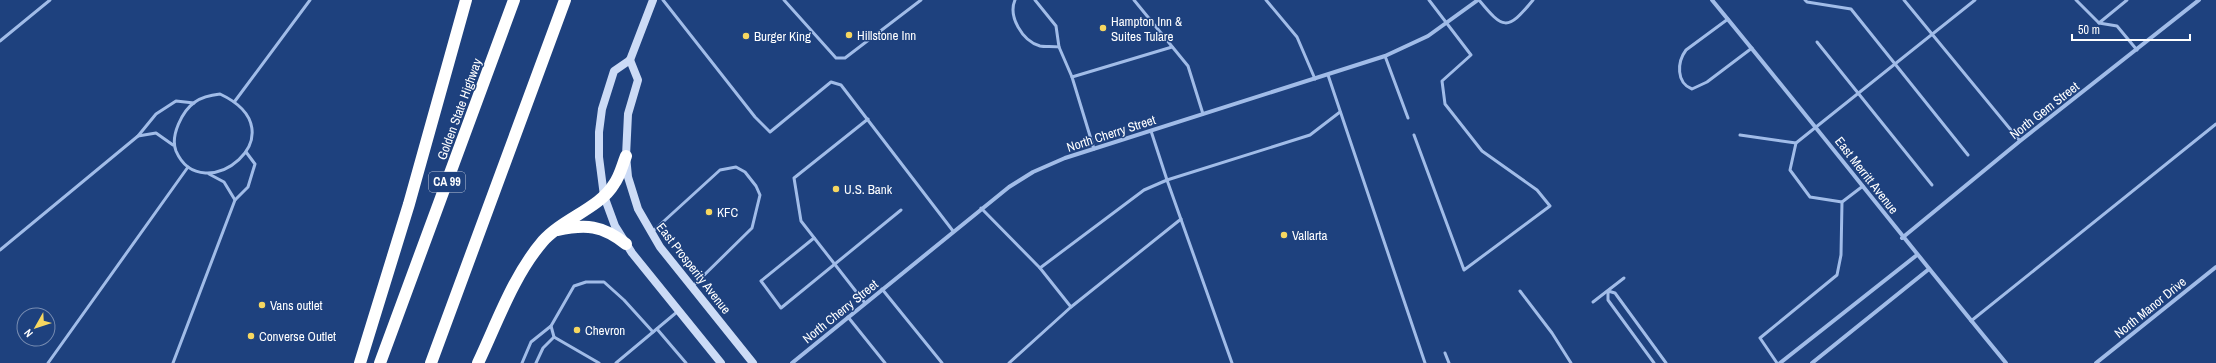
<svg xmlns="http://www.w3.org/2000/svg" width="2216" height="363" viewBox="0 0 2216 363" font-family="'Archivo Narrow',sans-serif">
<rect width="100%" height="100%" fill="#1e417e"/>
<g fill="none" stroke-linecap="round" stroke-linejoin="round">
<!-- service -->
<g stroke="#a1bce8" stroke-width="3">
<polyline points="663,0 755,117 770,132 831,82 841,85 953,231"/>
<polyline points="784,0 836,58 845,58 921,0"/>
<path d="M1015 0C1008 16 1022 41 1040 46 1045 47 1053 46 1059 47L1072 77"/>
<polyline points="1035,0 1056,26 1059,47"/>
<polyline points="1134,0 1188,66 1203,114"/>
<polyline points="1266,0 1297,37 1315,79"/>
<path d="M1479 0C1503 29 1507 32 1533 0"/>
<polyline points="1805,0 1807,2 1851,9 1968,155"/>
<polyline points="1904,0 2020,141"/>
<polyline points="2076,0 2099,23 2117,26 2137,50"/>
<path d="M1728 19 1686 50C1677 62 1676 83 1692 89L1707 82 1752 48"/>
<polyline points="2099,23 2127,0"/>
<polyline points="0,41 50,0"/>
<polyline points="1817,42 1932,185"/>
<polyline points="1385,56 1408,118"/>
<polyline points="1328,75 1425,363"/>
<path d="M220 94C303 133 202 211 176 151 170 136 182 111 195 102 202 97 211 95 220 94Z"/>
<polyline points="235,101 310,0"/>
<polyline points="1151,131 1167,180 1310,135 1340,112"/>
<polyline points="1414,135 1464,270 1550,206 1537,190 1482,151 1445,104 1442,81 1471,55 1429,0"/>
<polyline points="1740,135 1796,143"/>
<polyline points="138,136 156,133 173,145"/>
<polyline points="1094,149 1072,77 1172,47"/>
<polyline points="209,174 224,182 235,200"/>
<polyline points="1842,202 1810,197 1790,170 1796,143 1975,0"/>
<polyline points="981,208 1040,268"/>
<polyline points="652,232 720,170 736,167 745,172 756,186 760,195 752,228 693,286"/>
<polyline points="814,238 761,281 781,308 901,210"/>
<polyline points="0,250 138,136 156,114 176,101 194,103"/>
<polyline points="882,289 942,363"/>
<polyline points="1520,291 1552,333 1571,363"/>
<polyline points="1593,302 1624,278"/>
<polyline points="865,303 801,221 794,178 868,119"/>
<polyline points="1071,307 1181,219"/>
<polyline points="848,317 885,363"/>
<polyline points="1971,321 2216,124"/>
<polyline points="657,329 686,363"/>
<polyline points="1445,353 1449,363"/>
<polyline points="48,363 188,167"/>
<polyline points="173,363 235,200 248,187 255,164 246,152"/>
<polyline points="522,363 531,342 551,326"/>
<polyline points="536,363 543,348 554,337"/>
<polyline points="599,363 554,337 551,326 574,286 586,282 604,282 624,300 653,332"/>
<polyline points="616,363 677,312"/>
<polyline points="1009,363 1071,307 1040,268 1144,190 1167,180 1232,363"/>
<polyline points="1654,363 1608,300 1608,291 1615,293 1666,363"/>
<polyline points="1777,363 1760,338 1837,275 1841,255 1842,202 1863,186"/>
</g>
<!-- minor -->
<g stroke="#a1bce8" stroke-width="4">
<path d="M1712 0C1811 120 1907 243 2006 363"/>
<polyline points="1902,238 2020,141 2199,0"/>
<polyline points="792,363 1009,187 1033,172 1065,158 1385,56 1428,36 1478,0"/>
<polyline points="1780,363 1917,255"/>
<polyline points="1812,363 1929,269"/>
<polyline points="2096,363 2216,267"/>
</g>
<!-- secondary -->
<g stroke="#ccdbf6" stroke-width="8">
<polyline points="653,0 630,60 614,71 602,109 599,132 599,157 604,196 615,226 632,253 721,363"/>
<polyline points="630,60 638,80 628,114 626,156 628,177 638,209 660,247 753,363"/>
</g>
<!-- motorway -->
<g stroke="#fff" stroke-width="12">
<path d="M557 230C586 224 602 225 626 244"/>
<polyline points="360,363 409,204 466,0"/>
<polyline points="380,363 514,0"/>
<polyline points="431,363 565,0"/>
<path d="M478 363C497 323 513 276 543 241 562 219 600 208 614 184 620 176 622 166 626 156"/>
</g>
</g>
<!-- markers -->
<g fill="#f7d760" stroke="#1e417e" stroke-width="1.5">
<circle cx="1103" cy="28" r="4"/>
<circle cx="849" cy="35" r="4"/>
<circle cx="746" cy="36" r="4"/>
<circle cx="836" cy="189" r="4"/>
<circle cx="709" cy="212" r="4"/>
<circle cx="1284" cy="235" r="4"/>
<circle cx="262" cy="305" r="4"/>
<circle cx="577" cy="330" r="4"/>
<circle cx="251" cy="336" r="4"/>
</g>
<g text-anchor="middle" stroke-width="3" stroke-linejoin="round" paint-order="stroke">
<!-- shield labels -->
<rect fill="#1e417e" stroke="#bcc6d8" stroke-width="1" x="429" y="172" width="36" height="20" rx="3"/>
<g font-size="12" font-weight="bold" fill="#fff">
<text x="447" y="186">CA 99</text>
</g>
<!-- poi labels -->
<g font-size="13" fill="#fff" stroke="#1e417e" text-anchor="start">
<text x="1111" y="26">Hampton Inn &amp;<tspan x="1111" dy="15">Suites Tulare</tspan></text>
<text x="857" y="40">Hillstone Inn</text>
<text x="754" y="41">Burger King</text>
<text x="844" y="194">U.S. Bank</text>
<text x="717" y="217">KFC</text>
<text x="1292" y="240">Vallarta</text>
<text x="270" y="310">Vans outlet</text>
<text x="585" y="335">Chevron</text>
<text x="259" y="341">Converse Outlet</text>
</g>
<!-- street labels -->
<g font-size="13" fill="#fff" stroke="#1e417e">
<text transform="translate(459 109) rotate(-70)" y="5">Golden State Highway</text>
<text transform="translate(2044 110) rotate(-38)" y="5">North Gem Street</text>
<text transform="translate(1111 133) rotate(-18)" y="5">North Cherry Street</text>
<text transform="translate(1867 175) rotate(52)" y="5">East Merritt Avenue</text>
<text transform="translate(694 268) rotate(52)" y="5">East Prosperity Avenue</text>
<text transform="translate(2150 307) rotate(-39)" y="5">North Manor Drive</text>
<text transform="translate(840 311) rotate(-39)" y="5">North Cherry Street</text>
</g>
</g>
<!-- north arrow -->
<g transform="translate(36 327) rotate(231)"><circle r="19" fill="#1e417e" stroke="#788db2"/>
<path d="M0-3L7 15L0 10L-7 15Z" fill="#f7d760"/>
<text y="-6" font-size="11" font-weight="bold" text-anchor="middle" fill="#ffffff">N</text>
</g>
<!-- scale -->
<path d="M2072 34v6h118v-6" fill="none" stroke="#ffffff" stroke-width="2"/>
<text x="2078" y="34" font-size="12" fill="#ffffff" stroke="#1e417e" stroke-width="3" paint-order="stroke">50 m</text>
</svg>
